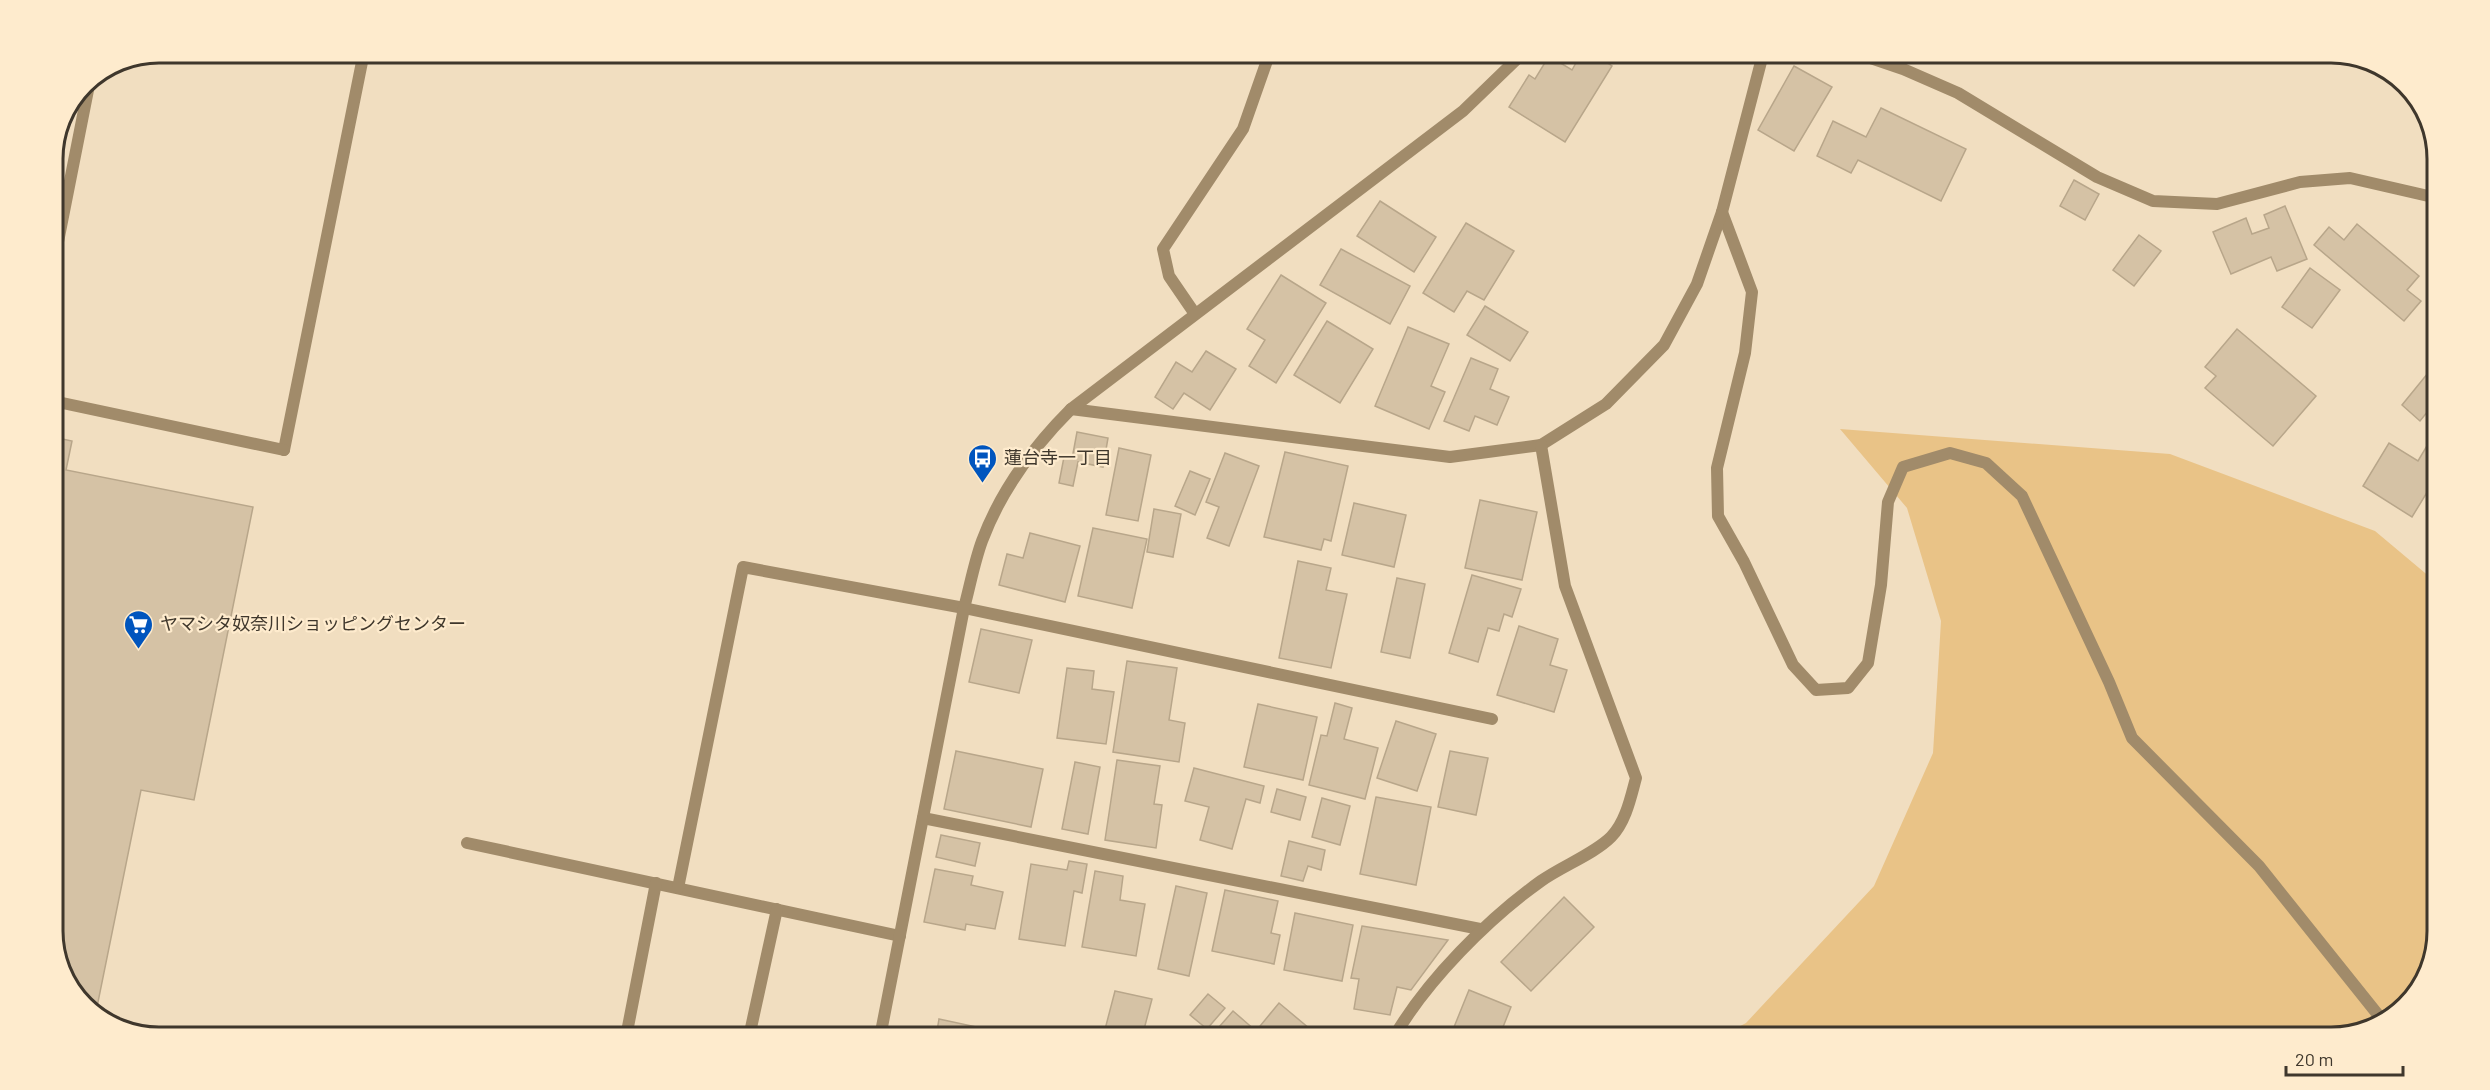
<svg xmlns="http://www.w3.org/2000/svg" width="2490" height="1090" viewBox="0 0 2490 1090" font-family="Barlow,'Noto Sans JP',sans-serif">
<rect width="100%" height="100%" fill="#f1dec0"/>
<!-- green -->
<polygon fill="#e9c387" points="1840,429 2170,454 2375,531 2437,583 2437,931 2429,971 2390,1019 2331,1037 1719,1037 1746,1023 1874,886 1933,753 1941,621 1907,508"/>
<!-- building -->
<g fill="#d5c2a5" stroke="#b8a68a" stroke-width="1.5">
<polygon points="1582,52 1591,52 1612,66 1565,142 1509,107 1529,75 1535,79 1549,56 1572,70"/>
<polygon points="1794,66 1832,87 1794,151 1758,130"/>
<polygon points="1881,108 1966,149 1941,201 1858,160 1851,173 1817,156 1833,121 1866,137"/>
<polygon points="2074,180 2099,194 2085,220 2060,206"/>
<polygon points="1380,201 1436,237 1414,272 1357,236"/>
<polygon points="2285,206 2307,259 2277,271 2271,257 2231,274 2213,232 2246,218 2252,234 2269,228 2264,215"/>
<polygon points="1466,223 1514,251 1484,300 1467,291 1454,312 1423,293"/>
<polygon points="2357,224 2419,276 2407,290 2421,301 2404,321 2314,245 2329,227 2344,240"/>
<polygon points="2139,235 2161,251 2134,286 2113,270"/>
<polygon points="1341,249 1410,286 1390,324 1320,285"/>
<polygon points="2310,268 2340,290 2312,328 2282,307"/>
<polygon points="1281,275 1326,303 1276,383 1249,366 1265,340 1247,329"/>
<polygon points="1485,306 1528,332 1510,361 1467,335"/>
<polygon points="1327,321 1373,349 1340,403 1294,375"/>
<polygon points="1408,327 1449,344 1431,386 1445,392 1429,429 1375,406"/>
<polygon points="2237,329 2316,396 2273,446 2205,388 2216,376 2205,367"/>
<polygon points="1206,351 1236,369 1210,410 1184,393 1173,409 1155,397 1176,362 1192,372"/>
<polygon points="1471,358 1498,369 1490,389 1509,397 1497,425 1475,416 1469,431 1444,421"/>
<polygon points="2428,373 2437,380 2437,400 2420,421 2402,405"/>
<polygon points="2437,429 2437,476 2412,517 2363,486 2389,443 2418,461"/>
<polygon points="1077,432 1108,438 1103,467 1078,462 1073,486 1059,483 1064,457 1072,459"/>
<polygon points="53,437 72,441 66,470 253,507 194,800 141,790 96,1012 74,995 53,938"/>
<polygon points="1119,448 1151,455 1138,521 1106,515"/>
<polygon points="1285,452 1348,466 1331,541 1324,539 1321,550 1264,537"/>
<polygon points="1225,453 1259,466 1229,546 1207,538 1219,507 1206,502"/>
<polygon points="1190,471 1210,479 1195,515 1175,506"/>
<polygon points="1480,500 1537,512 1522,580 1465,568"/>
<polygon points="1354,503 1406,515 1394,567 1342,555"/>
<polygon points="1154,509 1181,514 1173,557 1147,552"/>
<polygon points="1093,528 1147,539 1132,608 1078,596"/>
<polygon points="1030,533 1080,546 1065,602 999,585 1007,554 1023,558"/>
<polygon points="1298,561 1331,568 1326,590 1347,594 1331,668 1279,658"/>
<polygon points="1472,575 1521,589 1512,617 1504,614 1499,631 1488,628 1478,662 1449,653"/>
<polygon points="1397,578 1425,584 1410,658 1381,652"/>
<polygon points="1519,626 1558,639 1550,665 1567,670 1554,712 1497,695"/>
<polygon points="981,629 1032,640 1019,693 969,682"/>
<polygon points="1127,661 1177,668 1169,720 1185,723 1179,762 1113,752"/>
<polygon points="1067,668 1094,671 1092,689 1114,692 1106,744 1057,738"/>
<polygon points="1335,703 1352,708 1344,739 1378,748 1365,799 1309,785 1321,735 1327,736"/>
<polygon points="1258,704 1317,717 1303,780 1244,767"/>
<polygon points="1396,721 1436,734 1417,791 1377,778"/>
<polygon points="956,751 1043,769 1031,827 944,809"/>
<polygon points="1450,751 1488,758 1476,815 1438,807"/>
<polygon points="1117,760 1160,766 1154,804 1162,805 1156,848 1105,840"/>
<polygon points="1075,762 1100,767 1088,834 1062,829"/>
<polygon points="1194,768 1264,786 1260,803 1246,799 1232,849 1200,840 1209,807 1185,801"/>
<polygon points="1277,789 1306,797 1300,820 1271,812"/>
<polygon points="1376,797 1431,807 1416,885 1360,874"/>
<polygon points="1322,798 1350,806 1340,845 1312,837"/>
<polygon points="941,835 980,843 975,866 936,857"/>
<polygon points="1289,841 1325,850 1321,870 1308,866 1303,881 1281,876"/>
<polygon points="1069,861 1087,864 1082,893 1074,891 1065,946 1019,939 1031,864 1067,870"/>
<polygon points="935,869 973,876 971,885 1003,892 995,929 966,924 965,930 924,922"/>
<polygon points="1095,871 1123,876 1120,900 1145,904 1136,956 1082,947"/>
<polygon points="1176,886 1207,893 1189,976 1158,969"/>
<polygon points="1225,890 1278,901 1271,933 1280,935 1274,964 1212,951"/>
<polygon points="1564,897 1594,927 1531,991 1501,962"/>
<polygon points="1295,913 1353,925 1342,981 1284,970"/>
<polygon points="1362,926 1448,940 1411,990 1397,987 1390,1015 1354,1009 1359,979 1351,978"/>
<polygon points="1469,990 1511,1007 1499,1037 1465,1037 1452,1032"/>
<polygon points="1115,991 1152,999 1142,1037 1103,1037"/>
<polygon points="1208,994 1225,1008 1207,1029 1190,1015"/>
<polygon points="1279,1003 1316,1034 1313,1037 1217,1037 1213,1034 1233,1011 1256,1031"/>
<polygon points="939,1019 986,1029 985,1037 936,1037"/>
</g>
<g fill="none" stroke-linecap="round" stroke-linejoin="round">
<!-- minor -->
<g stroke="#a18b6a" stroke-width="12">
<polyline points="1731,52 1762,58 1772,52"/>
<polyline points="1853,52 1903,69 1958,93 2097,177 2153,201 2217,204 2300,182 2350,178 2437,198"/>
<polyline points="1722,212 1752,292 1745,353 1717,468 1718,516 1744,562 1793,665 1816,690 1848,688 1868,663 1881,585 1888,502 1903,467 1950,453 1986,463 2022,496 2109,682 2132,738 2259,866 2383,1021"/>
<polyline points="53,267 90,80"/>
<polyline points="1195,314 1169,276 1163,249 1243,129 1270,52"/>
<polyline points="1071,409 1450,457 1541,445 1606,404 1664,345 1697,284 1722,212 1762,58"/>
<polyline points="284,450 364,52"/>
<polyline points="923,818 1480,929"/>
<polyline points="467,843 900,936"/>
<polyline points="678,888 743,567 964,608 1492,719"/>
<polyline points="626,1037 656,883"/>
<polyline points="749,1037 777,909"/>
<path d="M1394 1037C1427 980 1488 919 1541 881 1562 866 1594 854 1611 837 1626 822 1631 796 1636 778L1565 586 1541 445"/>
</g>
<!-- tertiary -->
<g stroke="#a18b6a" stroke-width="12">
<polyline points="53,401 284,450"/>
<path d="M880 1037 964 608C970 586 974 563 982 541 1001 490 1033 447 1071 409L1463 111 1524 52"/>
</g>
</g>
<!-- icons -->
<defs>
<symbol id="bus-pin" viewBox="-11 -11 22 30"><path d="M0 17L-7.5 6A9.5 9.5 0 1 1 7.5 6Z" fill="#0055be" stroke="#feebcd"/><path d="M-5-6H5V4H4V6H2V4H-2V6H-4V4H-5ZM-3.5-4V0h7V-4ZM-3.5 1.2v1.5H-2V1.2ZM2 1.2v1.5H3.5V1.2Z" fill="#fff"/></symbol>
<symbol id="supermarket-pin" viewBox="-11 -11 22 30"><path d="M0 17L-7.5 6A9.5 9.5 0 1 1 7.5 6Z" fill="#0055be" stroke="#feebcd"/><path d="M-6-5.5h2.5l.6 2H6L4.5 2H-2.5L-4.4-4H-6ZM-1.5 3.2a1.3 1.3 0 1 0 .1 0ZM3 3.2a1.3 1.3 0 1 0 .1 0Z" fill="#fff"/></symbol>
</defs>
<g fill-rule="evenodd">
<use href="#bus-pin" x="966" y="442" width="33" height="45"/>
<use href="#supermarket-pin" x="122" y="608" width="33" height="45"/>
</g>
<g text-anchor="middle" stroke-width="4.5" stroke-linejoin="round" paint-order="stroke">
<!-- poi labels -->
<g font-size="18" fill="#3f372c" stroke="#feebcd" text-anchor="start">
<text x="1004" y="464">蓮台寺一丁目</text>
<text x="160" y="630">ヤマシタ奴奈川ショッピングセンター</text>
</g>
</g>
<!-- crop -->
<path d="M0 0H2490V1090H0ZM159 63H2331A96 96 0 0 1 2427 159V931A96 96 0 0 1 2331 1027H159A96 96 0 0 1 63 931V159A96 96 0 0 1 159 63Z" fill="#feebcd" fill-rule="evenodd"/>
<path fill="none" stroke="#3f372c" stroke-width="3" d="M159 63H2331A96 96 0 0 1 2427 159V931A96 96 0 0 1 2331 1027H159A96 96 0 0 1 63 931V159A96 96 0 0 1 159 63Z"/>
<!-- scale -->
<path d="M2286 1066v9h117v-9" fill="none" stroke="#3f372c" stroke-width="3"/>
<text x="2295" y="1066" font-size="18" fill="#3f372c" stroke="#feebcd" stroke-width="4.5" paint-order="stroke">20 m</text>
</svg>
